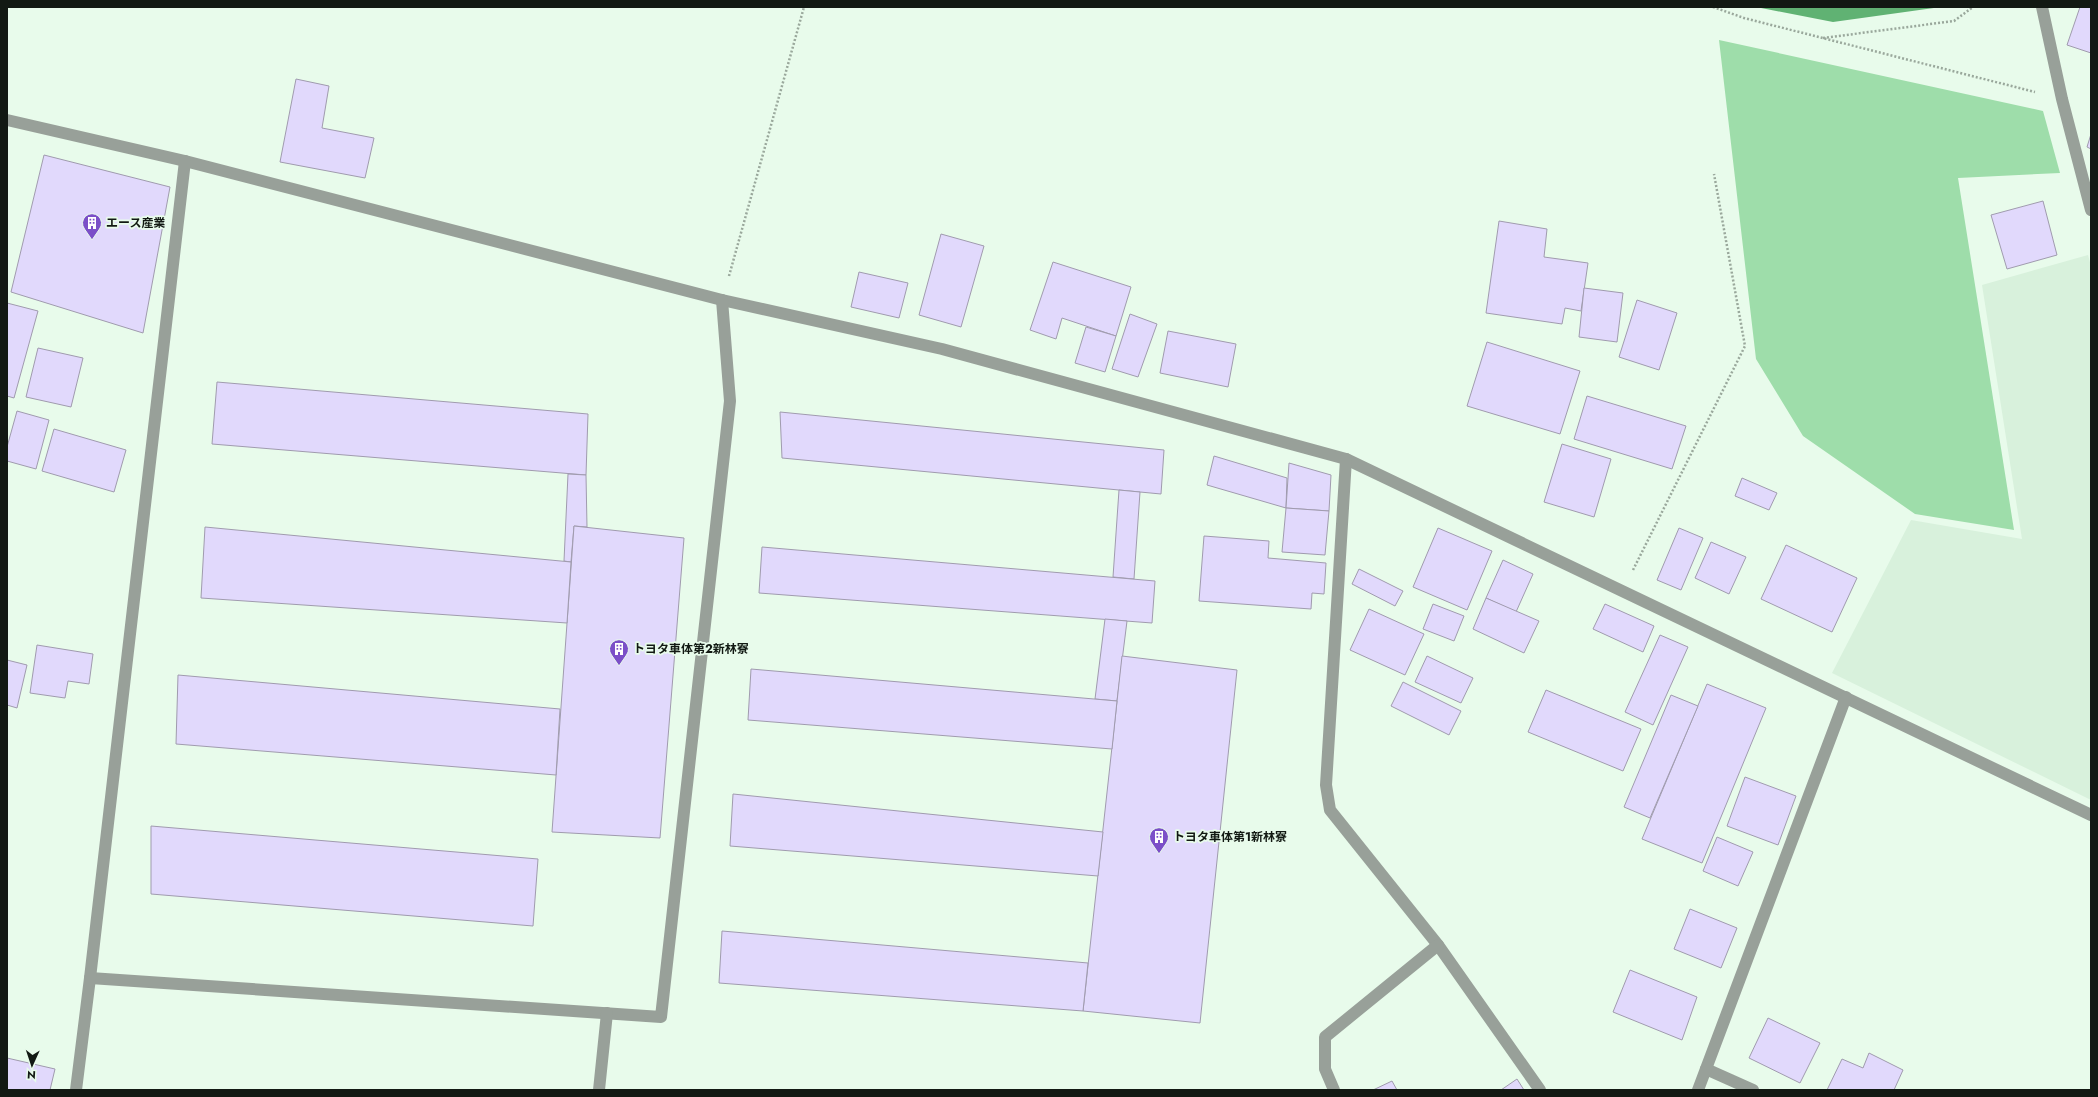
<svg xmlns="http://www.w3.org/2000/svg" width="2098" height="1097" viewBox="0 0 2098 1097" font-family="Jost,'Noto Sans JP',sans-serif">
<rect width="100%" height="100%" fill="#e8fbeb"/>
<!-- built -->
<polygon fill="#d8f1dc" points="2088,255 2091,266 2091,800 1832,673 1911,520 2022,539 1982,285"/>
<!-- green -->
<polygon fill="#9eddaa" points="1719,40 2043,111 2060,173 1958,178 2014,530 1915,514 1803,436 1756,359"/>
<!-- water -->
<polygon fill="#60b273" points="1756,7 1941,7 1833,22"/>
<!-- building -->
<g fill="#e1d9fc" stroke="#a09bae">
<polygon points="2080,7 2091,7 2091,53 2067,45"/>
<polygon points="296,79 329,86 322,128 374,138 365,178 280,162"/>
<polygon points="2091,134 2091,149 2087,147"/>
<polygon points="44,155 170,187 143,333 11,292"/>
<polygon points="2043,201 2057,255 2007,269 1991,215"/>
<polygon points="1499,221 1547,229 1544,257 1588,263 1581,311 1565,308 1562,324 1486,313"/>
<polygon points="941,234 984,246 961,327 919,315"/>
<polygon points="1053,262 1131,287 1116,336 1062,318 1056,339 1030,330"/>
<polygon points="859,272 908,283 899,318 851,307"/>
<polygon points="1584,288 1623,293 1617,342 1579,337"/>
<polygon points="1637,300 1677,313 1659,370 1619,357"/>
<polygon points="7,303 38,311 14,398 7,396"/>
<polygon points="1130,314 1157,324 1138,377 1112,369"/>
<polygon points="1086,327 1116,336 1105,372 1075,363"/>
<polygon points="1168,331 1236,344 1228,387 1160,373"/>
<polygon points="1487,342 1580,371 1560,434 1467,406"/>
<polygon points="38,348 83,358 71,407 26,397"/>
<polygon points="217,382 588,414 586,475 212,444"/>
<polygon points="1587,396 1686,426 1672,469 1574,439"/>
<polygon points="17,411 49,420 36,469 7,461 7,447"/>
<polygon points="780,412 1164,450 1161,494 782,458"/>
<polygon points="54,429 126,450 114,492 42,471"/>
<polygon points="1562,444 1611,459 1594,517 1544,502"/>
<polygon points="1214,456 1287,478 1286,508 1207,485"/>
<polygon points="1289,463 1331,475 1329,511 1286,508"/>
<polygon points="568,474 586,475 587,527 574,526 571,562 564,561"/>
<polygon points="1742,478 1777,493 1769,510 1735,496"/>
<polygon points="1119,490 1140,492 1134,579 1113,577"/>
<polygon points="1286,508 1329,511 1325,555 1282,552"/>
<polygon points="574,526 684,538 660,838 552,832"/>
<polygon points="205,527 571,562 567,623 201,598"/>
<polygon points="1438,528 1492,551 1467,610 1413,587"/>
<polygon points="1679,528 1703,538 1681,590 1657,580"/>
<polygon points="1204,536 1269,541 1268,558 1326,563 1324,594 1312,593 1311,609 1199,601"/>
<polygon points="1711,542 1746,557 1729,594 1695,578"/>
<polygon points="1786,545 1857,578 1832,632 1761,599"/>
<polygon points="762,547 1155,581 1152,623 759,593"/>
<polygon points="1503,560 1533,574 1516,612 1486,598"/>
<polygon points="1359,569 1403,591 1395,606 1352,584"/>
<polygon points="1486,598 1539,621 1524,653 1473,629"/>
<polygon points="1433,604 1464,616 1454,641 1423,629"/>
<polygon points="1605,604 1654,626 1643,652 1593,629"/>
<polygon points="1369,609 1424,634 1405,675 1350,650"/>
<polygon points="1105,619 1127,621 1117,701 1095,699"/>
<polygon points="1660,635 1688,647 1653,725 1625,712"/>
<polygon points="37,645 93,654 89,684 68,681 65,698 30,693"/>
<polygon points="1122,656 1237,670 1200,1023 1083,1011"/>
<polygon points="1427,656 1473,678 1461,703 1415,682"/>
<polygon points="7,660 27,665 17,708 7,705"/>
<polygon points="751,669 1117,701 1112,749 748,720"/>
<polygon points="178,675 560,709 556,775 176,744"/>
<polygon points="1403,682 1461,711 1449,735 1391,706"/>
<polygon points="1707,684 1766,708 1702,863 1642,839"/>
<polygon points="1546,690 1641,729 1623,771 1528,732"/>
<polygon points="1671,695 1698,706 1650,818 1624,807"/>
<polygon points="1745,777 1796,796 1778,845 1727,826"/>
<polygon points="733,794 1103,832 1098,876 730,846"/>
<polygon points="151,826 538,859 533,926 151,894"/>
<polygon points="1717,837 1753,852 1738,886 1703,871"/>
<polygon points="1690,909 1737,928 1721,968 1674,949"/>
<polygon points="722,931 1088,963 1083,1011 719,983"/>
<polygon points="1630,970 1697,997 1682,1040 1613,1012"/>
<polygon points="1768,1018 1820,1043 1800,1083 1749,1058"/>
<polygon points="1869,1053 1903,1070 1894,1090 1827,1090 1842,1059 1863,1068"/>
<polygon points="7,1058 55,1069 50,1090 7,1090"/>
<polygon points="1517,1079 1524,1090 1501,1090"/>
<polygon points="1392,1081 1397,1090 1373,1090"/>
</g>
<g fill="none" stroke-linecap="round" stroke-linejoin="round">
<!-- path -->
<g stroke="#9aa89c" stroke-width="2.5" stroke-dasharray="2 2" stroke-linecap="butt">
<polyline points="1713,7 1744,18 2035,92"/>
<polyline points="1823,38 1954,21 1973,7"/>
<polyline points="729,276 804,7"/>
<polyline points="1633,570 1745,346 1714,174"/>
</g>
<!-- minor -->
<g stroke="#98a099" stroke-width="12">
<polyline points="2042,7 2062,99 2091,210"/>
<polyline points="7,120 185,161 722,300 942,349 1346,459 2091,815"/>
<polyline points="1346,459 1326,785 1330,810 1438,945 1540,1090"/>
<polyline points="90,978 661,1017 730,401 722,300"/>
<polyline points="1706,1069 1753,1090"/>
<polyline points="76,1090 90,978 185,161"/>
<polyline points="599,1090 607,1013"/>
<polyline points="1334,1090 1325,1069 1325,1037 1438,945"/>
<polyline points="1698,1090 1846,697"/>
</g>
</g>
<!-- icons -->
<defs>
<symbol id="building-pin" viewBox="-11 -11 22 30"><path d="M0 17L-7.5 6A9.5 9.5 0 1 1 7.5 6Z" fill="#7b4fc8" stroke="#e8fbeb"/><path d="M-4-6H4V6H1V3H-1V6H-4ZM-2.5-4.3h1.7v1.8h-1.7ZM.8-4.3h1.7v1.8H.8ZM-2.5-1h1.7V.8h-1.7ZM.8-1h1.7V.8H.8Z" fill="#fff"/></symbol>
</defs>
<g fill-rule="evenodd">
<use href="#building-pin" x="81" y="212" width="22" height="30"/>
<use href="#building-pin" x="608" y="638" width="22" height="30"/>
<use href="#building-pin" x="1148" y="826" width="22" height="30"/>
</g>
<g text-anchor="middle" stroke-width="3.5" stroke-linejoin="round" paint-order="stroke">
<!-- poi labels -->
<g font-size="12" font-weight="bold" fill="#121913" stroke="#e8fbeb" text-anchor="start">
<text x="106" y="227">エース産業</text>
<text x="633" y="653">トヨタ車体第2新林寮</text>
<text x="1173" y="841">トヨタ車体第1新林寮</text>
</g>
</g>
<!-- border -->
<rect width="2098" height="1097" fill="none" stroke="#121913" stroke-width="16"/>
<!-- north arrow -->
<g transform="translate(32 1065) rotate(183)" stroke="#e8fbeb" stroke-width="3" paint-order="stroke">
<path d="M0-3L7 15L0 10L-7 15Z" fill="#121913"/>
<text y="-6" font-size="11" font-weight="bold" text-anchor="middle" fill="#121913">N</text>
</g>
</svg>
